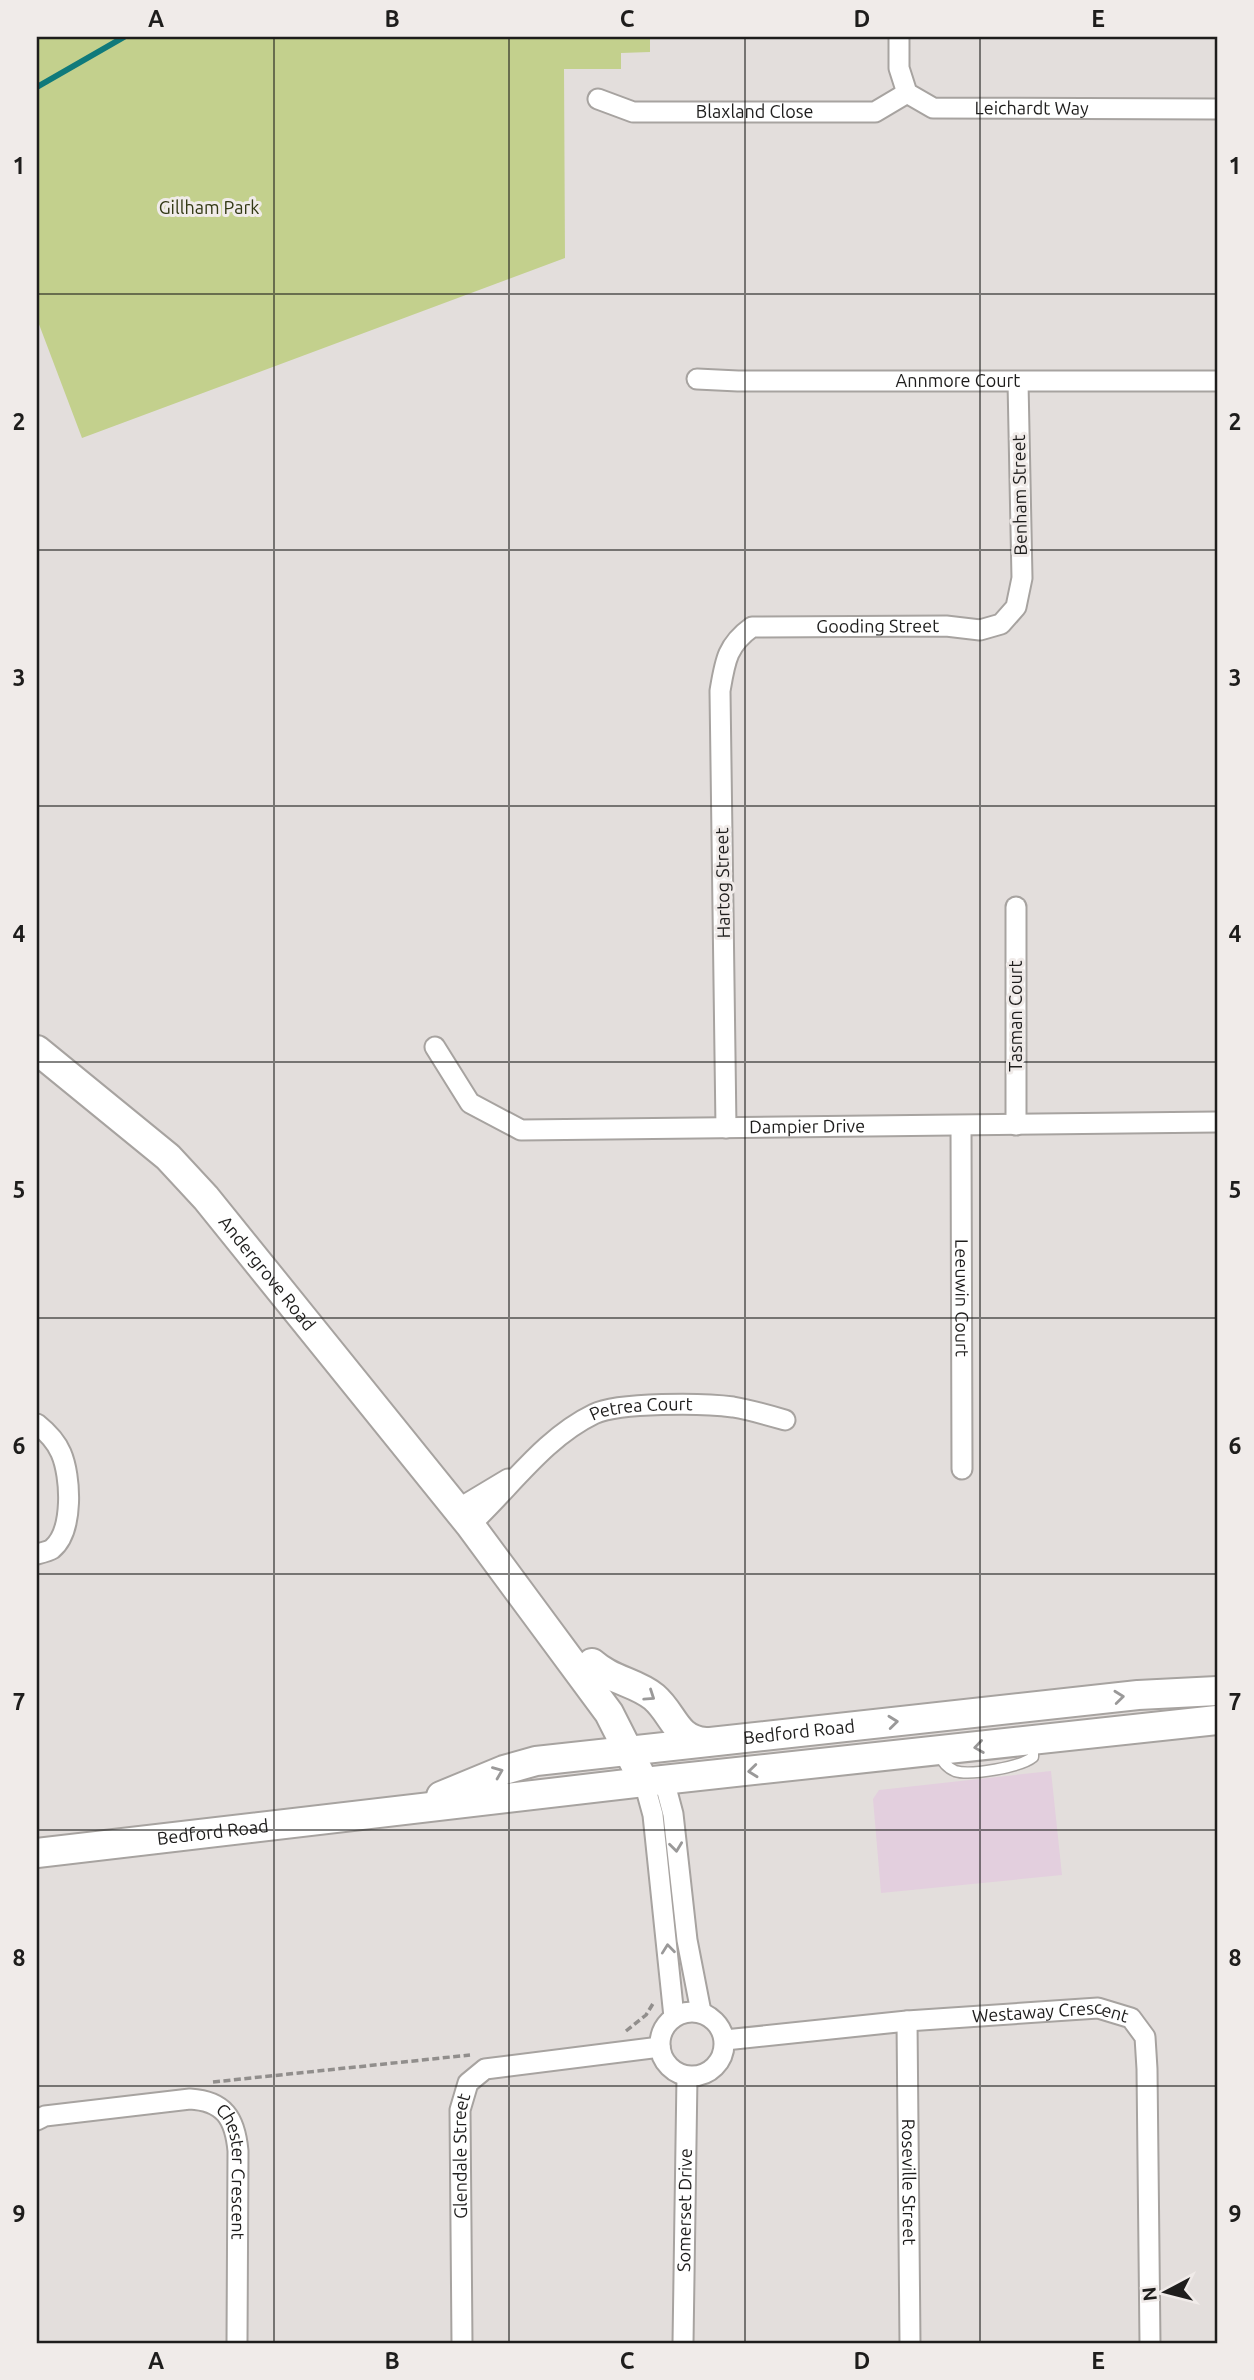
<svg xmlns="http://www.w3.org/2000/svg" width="1254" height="2380" viewBox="0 0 1254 2380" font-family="Ubuntu,sans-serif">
<rect width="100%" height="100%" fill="#e3dedc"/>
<!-- commercial -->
<polygon fill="#e3cfde" points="1051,1771 1062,1875 881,1893 873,1799 879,1790"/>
<!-- green -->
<polygon fill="#c3d08d" points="37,37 650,37 650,52 621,53 621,69 564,69 565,258 82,438 37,319"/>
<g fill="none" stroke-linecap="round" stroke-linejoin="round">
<!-- stream -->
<polyline stroke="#107a7b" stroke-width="6" points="37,87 124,37"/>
<defs>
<path id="lane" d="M939 1755C943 1762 947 1768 955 1771 970 1776 1021 1767 1033 1757V1744"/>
<g id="street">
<path id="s1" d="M899 37V68L907 93 933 108 1217 109"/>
<path id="s2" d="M598 99 633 112H875L907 93"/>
<path id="s3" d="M697 379 738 381H1217"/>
<path id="s4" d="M435 1047 470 1103 521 1130 1217 1122"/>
<polyline points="1016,1125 1016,907"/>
<path id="s5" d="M961 1126 962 1469"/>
<path id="s6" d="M726 1128 720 691C725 661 727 645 752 627L946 626 980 630 1001 624 1016 607 1022 578 1018 382"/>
<path d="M37 1424C47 1432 56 1441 61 1453 71 1476 74 1531 52 1549 49 1551 41 1553 37 1554"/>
<polyline points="458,1509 508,1479"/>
<path id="s7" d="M470 1525C510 1488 544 1438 594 1414 619 1402 704 1403 733 1407 750 1410 768 1415 785 1420"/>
<polyline points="664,1780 673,1814 687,1940 701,2012"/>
<polyline points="644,1782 653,1815 674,2017"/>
<circle cx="692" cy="2044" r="32"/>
<path id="s8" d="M907 2021 910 2343"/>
<path id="s9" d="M725 2040 907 2021 1098 2008 1131 2018 1145 2037 1147 2069 1150 2343"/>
<path id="s10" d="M37 2120 45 2116 190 2099C224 2101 235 2118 238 2151L237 2343"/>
<path id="s11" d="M462 2343 460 2110 468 2083 485 2069 660 2047"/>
<path id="s12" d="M683 2343 687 2076"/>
</g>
<g id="secondary">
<path id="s13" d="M37 1050 168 1157 206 1198 470 1525 609 1713 644 1782"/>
<path d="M592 1663C612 1681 636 1682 654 1697 674 1714 675 1739 705 1742"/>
<path id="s14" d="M441 1796 504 1770 536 1761 1138 1695 1217 1691"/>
<path id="s15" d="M37 1853 644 1782 1217 1720"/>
</g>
</defs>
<!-- lane casing -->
<use href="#lane" stroke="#a7a3a0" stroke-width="13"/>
<!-- street casing -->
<use href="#street" stroke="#a7a3a0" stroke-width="23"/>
<!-- secondary casing -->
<use href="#secondary" stroke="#a7a3a0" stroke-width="32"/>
<!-- path -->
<g stroke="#918e8c" stroke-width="3.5" stroke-dasharray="7 3.5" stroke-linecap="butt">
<polyline points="626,2031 646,2015 654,2002"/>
<polyline points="213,2082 470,2055"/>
</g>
<!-- lane -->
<use href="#lane" stroke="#fff" stroke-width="10"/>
<!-- street -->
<use href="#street" stroke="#fff" stroke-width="19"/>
<!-- secondary -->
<use href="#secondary" stroke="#fff" stroke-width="28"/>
</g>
<!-- one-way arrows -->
<defs><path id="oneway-chevron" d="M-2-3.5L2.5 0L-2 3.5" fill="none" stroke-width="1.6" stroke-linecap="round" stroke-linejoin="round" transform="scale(1.75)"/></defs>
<g stroke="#9a9999">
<use href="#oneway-chevron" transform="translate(650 1696) rotate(34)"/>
<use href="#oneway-chevron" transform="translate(1119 1697) rotate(-6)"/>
<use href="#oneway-chevron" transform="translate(893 1722) rotate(-6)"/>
<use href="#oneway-chevron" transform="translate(979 1747) rotate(172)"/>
<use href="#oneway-chevron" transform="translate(753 1771) rotate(174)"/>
<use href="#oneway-chevron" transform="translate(498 1772) rotate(-22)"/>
<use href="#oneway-chevron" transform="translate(676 1847) rotate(83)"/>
<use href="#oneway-chevron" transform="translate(668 1949) rotate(-96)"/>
</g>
<!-- grid -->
<path fill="none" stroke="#1e1d1c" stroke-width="2" stroke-opacity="0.55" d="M274 37V2343M509 37V2343M745 37V2343M980 37V2343M37 294H1217M37 550H1217M37 806H1217M37 1062H1217M37 1318H1217M37 1574H1217M37 1830H1217M37 2086H1217"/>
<g text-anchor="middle" stroke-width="6" stroke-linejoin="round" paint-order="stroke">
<!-- street labels -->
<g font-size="18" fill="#1e1d1c" stroke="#f0ebe9">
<text dy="6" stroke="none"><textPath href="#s1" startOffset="186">Leichardt Way</textPath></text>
<text dy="6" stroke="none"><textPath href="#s2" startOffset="159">Blaxland Close</textPath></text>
<text dy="6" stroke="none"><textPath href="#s3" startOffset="261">Annmore Court</textPath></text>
<text transform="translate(1020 495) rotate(-91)" y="6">Benham Street</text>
<text dy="6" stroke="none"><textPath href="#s6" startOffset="637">Gooding Street</textPath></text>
<text transform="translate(723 883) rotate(-91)" y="6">Hartog Street</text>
<text transform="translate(1016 1016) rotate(-90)" y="6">Tasman Court</text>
<text dy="6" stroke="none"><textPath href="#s4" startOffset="410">Dampier Drive</textPath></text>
<text dy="6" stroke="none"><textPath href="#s13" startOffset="322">Andergrove Road</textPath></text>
<text dy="6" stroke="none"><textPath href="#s5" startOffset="172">Leeuwin Court</textPath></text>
<text dy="6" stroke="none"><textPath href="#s7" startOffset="215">Petrea Court</textPath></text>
<text dy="6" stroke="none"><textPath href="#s14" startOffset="366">Bedford Road</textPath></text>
<text dy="6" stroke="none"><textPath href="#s15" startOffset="177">Bedford Road</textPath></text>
<text dy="6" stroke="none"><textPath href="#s9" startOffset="327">Westaway Crescent</textPath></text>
<text dy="6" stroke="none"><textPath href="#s11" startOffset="187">Glendale Street</textPath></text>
<text dy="6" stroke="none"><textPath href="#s10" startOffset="254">Chester Crescent</textPath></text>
<text dy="6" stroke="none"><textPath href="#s8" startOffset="161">Roseville Street</textPath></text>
<text dy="6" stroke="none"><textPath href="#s12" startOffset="133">Somerset Drive</textPath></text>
</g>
<!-- park labels -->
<g font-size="18" fill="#323814" stroke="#f0ebe9">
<text x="209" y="214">Gillham Park</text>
</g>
</g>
<!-- border -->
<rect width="1254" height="2380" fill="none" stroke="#f0ebe9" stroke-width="77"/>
<!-- north arrow -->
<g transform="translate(1166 2292) rotate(263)" stroke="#f0ebe9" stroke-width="5" paint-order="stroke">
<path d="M0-5L12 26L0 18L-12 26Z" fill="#1e1d1c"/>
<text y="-10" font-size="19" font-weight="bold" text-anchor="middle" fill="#1e1d1c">N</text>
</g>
<rect x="38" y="38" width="1178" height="2304" fill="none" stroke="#1e1d1c" stroke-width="2.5"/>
<g font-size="23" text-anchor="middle" font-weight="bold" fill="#1e1d1c">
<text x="156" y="27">A</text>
<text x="392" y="27">B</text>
<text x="627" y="27">C</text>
<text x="862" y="27">D</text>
<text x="1098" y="27">E</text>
<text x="19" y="174">1</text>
<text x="1235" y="174">1</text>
<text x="19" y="430">2</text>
<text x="1235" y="430">2</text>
<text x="19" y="686">3</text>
<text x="1235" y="686">3</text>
<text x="19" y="942">4</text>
<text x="1235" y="942">4</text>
<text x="19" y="1198">5</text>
<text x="1235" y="1198">5</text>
<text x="19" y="1454">6</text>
<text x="1235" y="1454">6</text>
<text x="19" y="1710">7</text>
<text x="1235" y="1710">7</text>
<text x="19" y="1966">8</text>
<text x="1235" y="1966">8</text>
<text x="19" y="2222">9</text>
<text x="1235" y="2222">9</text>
<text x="156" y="2369">A</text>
<text x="392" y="2369">B</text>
<text x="627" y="2369">C</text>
<text x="862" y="2369">D</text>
<text x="1098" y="2369">E</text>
</g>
</svg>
